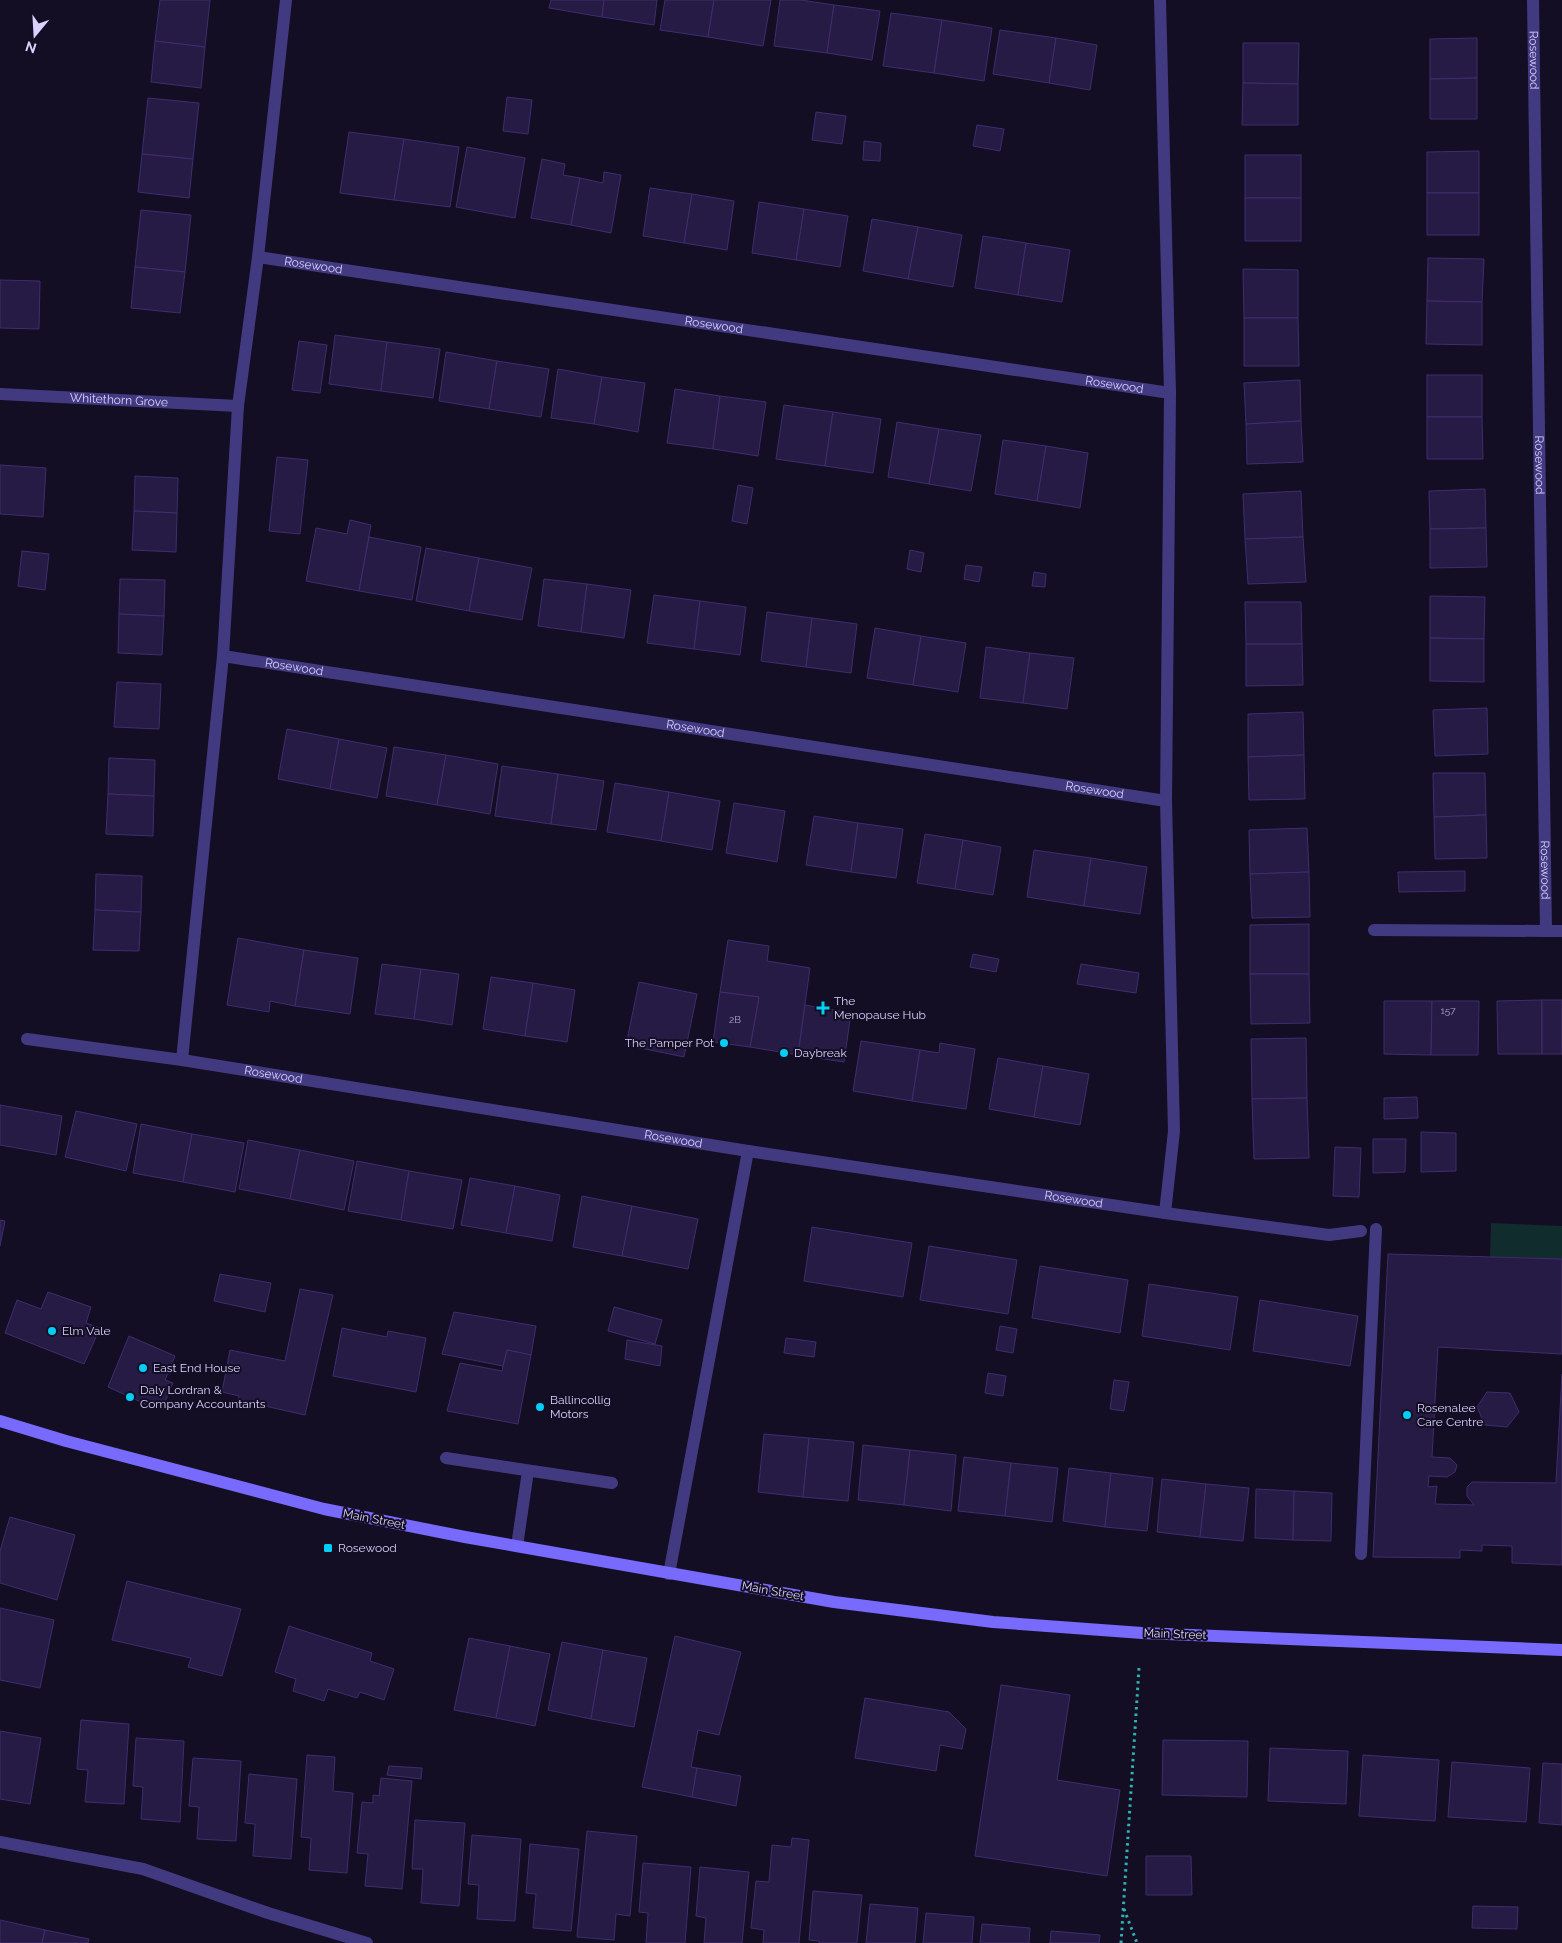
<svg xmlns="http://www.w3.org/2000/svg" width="1562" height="1943" viewBox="0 0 1562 1943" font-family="Raleway,sans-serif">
<rect width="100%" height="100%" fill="#130e23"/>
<!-- green -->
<polygon fill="#112c2d" points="1491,1223 1562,1226 1562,1259 1490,1257"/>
<!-- building -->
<g fill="#261b44" stroke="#3f2d6f">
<polygon points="160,0 210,0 205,47 155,41"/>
<polygon points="551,0 604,0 602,17 549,8"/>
<polygon points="604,0 657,0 654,25 602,17"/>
<polygon points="665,0 714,0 708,37 660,30"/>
<polygon points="714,0 771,0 763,46 708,37"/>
<polygon points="780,0 801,0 834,5 827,53 774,46"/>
<polygon points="834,5 880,11 872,60 827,53"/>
<polygon points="891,13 942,20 934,73 883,66"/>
<polygon points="942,20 992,28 984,81 934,73"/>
<polygon points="1000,30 1056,38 1049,83 993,74"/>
<polygon points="1056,38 1097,45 1090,90 1049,83"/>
<polygon points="1477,38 1477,78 1430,79 1430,39"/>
<polygon points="155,41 205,47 201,88 151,82"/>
<polygon points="1243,43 1299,43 1298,84 1243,83"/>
<polygon points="1477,78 1477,119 1430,119 1430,79"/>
<polygon points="1243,83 1298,84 1298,125 1242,125"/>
<polygon points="507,97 532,100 528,134 503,131"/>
<polygon points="148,98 199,103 193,159 142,154"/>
<polygon points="816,112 846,116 842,144 812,140"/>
<polygon points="977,125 1004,129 1000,151 973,146"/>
<polygon points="349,132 404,139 394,200 340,193"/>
<polygon points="404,139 459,147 450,207 394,200"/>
<polygon points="864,141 881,143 880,161 863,160"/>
<polygon points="467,147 525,158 515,218 456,207"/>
<polygon points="1479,151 1479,193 1427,193 1427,152"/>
<polygon points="142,154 193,159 189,198 138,192"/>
<rect x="1245" y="155" width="56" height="43"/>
<polygon points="542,159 565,164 563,175 580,178 571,225 531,218"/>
<polygon points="604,172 621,175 611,233 571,225 580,178 603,183"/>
<polygon points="650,188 692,194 684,243 643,236"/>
<rect x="1427" y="193" width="52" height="42"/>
<polygon points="692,194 734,201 727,250 684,243"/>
<rect x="1245" y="198" width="56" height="43"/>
<polygon points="759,202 804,209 796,260 752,253"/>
<polygon points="804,209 848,216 840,267 796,260"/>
<polygon points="141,210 191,215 185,272 135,267"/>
<polygon points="872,219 918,227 908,279 863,271"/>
<polygon points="918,227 962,235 953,287 908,279"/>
<polygon points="983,236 1026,243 1018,295 975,288"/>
<polygon points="1026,243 1070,250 1062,302 1018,295"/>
<polygon points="1428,258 1484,259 1482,302 1427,301"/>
<polygon points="135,267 185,272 180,313 131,308"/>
<polygon points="1243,269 1298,270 1298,318 1244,318"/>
<polygon points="0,280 40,281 39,329 0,328"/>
<polygon points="1427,301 1482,302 1482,345 1426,344"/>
<polygon points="1244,318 1298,318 1299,366 1244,366"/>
<polygon points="335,335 387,342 381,391 329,384"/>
<polygon points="299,341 327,345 320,393 292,390"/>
<polygon points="387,342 440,349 433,398 381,391"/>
<polygon points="446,352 497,361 489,409 439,401"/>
<polygon points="497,361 549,369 541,417 489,409"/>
<polygon points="558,369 602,377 594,424 551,418"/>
<rect x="1427" y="375" width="55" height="42"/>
<polygon points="602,377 645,383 638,432 594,424"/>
<polygon points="1300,380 1301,421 1246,424 1244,383"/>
<polygon points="675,389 720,396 713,449 667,443"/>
<polygon points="720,396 766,402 758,456 713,449"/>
<polygon points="784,405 833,412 825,466 776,459"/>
<polygon points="833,412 881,419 873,473 825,466"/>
<polygon points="1427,417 1482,417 1483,459 1427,459"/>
<polygon points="1301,421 1303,462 1247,464 1246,424"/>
<polygon points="897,422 939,429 929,484 888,477"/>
<polygon points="939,429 981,435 971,491 929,484"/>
<polygon points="1003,440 1046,446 1037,501 995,494"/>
<polygon points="1046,446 1088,453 1080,508 1037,501"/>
<polygon points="277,457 308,460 300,534 269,531"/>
<polygon points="0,465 46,468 43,517 0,514"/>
<polygon points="135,476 178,478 177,513 134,511"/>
<polygon points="738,485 753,488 747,524 732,521"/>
<polygon points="1485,489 1486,528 1430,529 1429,491"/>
<polygon points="1301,491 1303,537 1245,539 1243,494"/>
<polygon points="134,511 177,513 176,552 132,550"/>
<polygon points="350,520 371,525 359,591 306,581 316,528 347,534"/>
<polygon points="1486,528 1487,567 1430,568 1430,529"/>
<polygon points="369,537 421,547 412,600 359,591"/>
<polygon points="1303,537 1306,582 1248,584 1245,539"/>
<polygon points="426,548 479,558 469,611 416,601"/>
<polygon points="910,550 924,553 921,572 907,569"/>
<polygon points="22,551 49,554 45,590 18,586"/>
<polygon points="479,558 532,568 522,620 469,611"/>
<polygon points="966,565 982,567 979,582 964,579"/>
<polygon points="1034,572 1046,574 1045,587 1032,586"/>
<polygon points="120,579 165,580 164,616 119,614"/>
<polygon points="544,579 587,584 581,632 538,626"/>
<polygon points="587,584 631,590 624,638 581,632"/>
<polygon points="654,595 700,601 694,649 647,643"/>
<polygon points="1430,596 1485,597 1484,639 1430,638"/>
<polygon points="700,601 746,607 740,655 694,649"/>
<polygon points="1245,602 1301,602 1302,644 1246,644"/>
<polygon points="767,612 812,618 806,667 761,661"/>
<polygon points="119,614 164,616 162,655 118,653"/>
<polygon points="812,618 857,624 851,673 806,667"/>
<polygon points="875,628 921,636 913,685 867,678"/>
<polygon points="921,636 966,643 958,692 913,685"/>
<polygon points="1430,638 1484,639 1484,682 1430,681"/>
<polygon points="1246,644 1302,644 1303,685 1246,686"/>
<polygon points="986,647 1030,653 1023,703 980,698"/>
<polygon points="1030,653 1074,658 1067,709 1023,703"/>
<polygon points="117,682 161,684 159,729 114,727"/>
<polygon points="1487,708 1488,754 1435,756 1433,710"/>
<polygon points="1303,712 1304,755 1248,757 1248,714"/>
<polygon points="287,729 339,739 330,789 278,779"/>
<polygon points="339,739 387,748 377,798 330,789"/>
<polygon points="394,747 446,755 437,805 386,796"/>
<polygon points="446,755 498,764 490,814 437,805"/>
<polygon points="1304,755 1305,799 1249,800 1248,757"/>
<polygon points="109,758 155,760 154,796 108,794"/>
<polygon points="502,766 558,774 551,824 495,816"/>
<polygon points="1433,773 1485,773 1486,815 1434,817"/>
<polygon points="558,774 604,781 596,830 551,824"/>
<polygon points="615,783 669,792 661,841 607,832"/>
<polygon points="669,792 720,801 712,850 661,841"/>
<polygon points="108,794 154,796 153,836 106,834"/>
<polygon points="734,803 785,811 777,862 726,853"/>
<polygon points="1486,815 1487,858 1435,859 1434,817"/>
<polygon points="814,816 858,823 851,872 806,865"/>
<polygon points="858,823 903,829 896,878 851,872"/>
<polygon points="1307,828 1309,872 1250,874 1249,830"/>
<polygon points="925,834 963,840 955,889 917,883"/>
<polygon points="963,840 1001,847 993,895 955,889"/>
<polygon points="1034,850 1091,858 1084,906 1027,897"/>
<polygon points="1091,858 1147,867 1140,914 1084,906"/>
<polygon points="1465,871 1465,891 1399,892 1398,872"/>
<polygon points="1309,872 1310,917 1252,918 1250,874"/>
<polygon points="96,874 142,876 141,912 95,910"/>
<polygon points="95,910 141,912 139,951 93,950"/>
<polygon points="1309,924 1309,974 1250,974 1250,925"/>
<polygon points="238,938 304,950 295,1006 270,1001 269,1012 227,1005"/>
<polygon points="728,940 769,946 767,961 810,968 798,1055 750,1047 759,997 720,992"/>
<polygon points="304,950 358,958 350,1014 295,1006"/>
<polygon points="973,954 999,959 996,972 970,967"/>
<polygon points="382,964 421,969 414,1019 375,1014"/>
<polygon points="1081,964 1139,973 1136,993 1077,984"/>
<polygon points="421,969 459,974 452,1025 414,1019"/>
<polygon points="1250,974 1309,974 1310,1023 1251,1024"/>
<polygon points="491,977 533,983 525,1036 483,1029"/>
<polygon points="639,982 697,994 684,1057 626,1045"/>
<polygon points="533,983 575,990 567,1042 525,1036"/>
<polygon points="720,992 759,997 750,1047 713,1042"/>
<polygon points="1542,1000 1542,1054 1498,1054 1497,1001"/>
<rect x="1542" y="1000" width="20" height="54"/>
<polygon points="1384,1001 1432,1001 1431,1055 1384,1054"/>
<polygon points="1432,1001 1479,1001 1478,1055 1431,1055"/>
<polygon points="805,1005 851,1013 844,1062 798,1055"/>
<polygon points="1306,1038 1307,1098 1252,1099 1251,1039"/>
<polygon points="861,1041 920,1050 912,1101 853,1091"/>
<polygon points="940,1043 975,1049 966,1109 912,1101 920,1050 939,1053"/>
<polygon points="998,1058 1043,1066 1034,1117 989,1109"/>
<polygon points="1043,1066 1089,1074 1080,1125 1034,1117"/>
<polygon points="1417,1097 1418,1118 1384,1119 1384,1098"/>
<polygon points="1307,1098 1309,1158 1254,1159 1252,1099"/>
<polygon points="0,1105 62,1116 56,1155 0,1145"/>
<polygon points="76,1111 137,1124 126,1171 65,1157"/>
<polygon points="141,1124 192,1134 183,1182 133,1173"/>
<polygon points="1421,1132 1456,1133 1456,1171 1421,1172"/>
<polygon points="192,1134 244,1143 235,1192 183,1182"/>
<polygon points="1373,1139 1406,1139 1405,1172 1373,1173"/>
<polygon points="248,1140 300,1150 290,1199 239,1189"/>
<polygon points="1335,1147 1361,1148 1359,1197 1333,1196"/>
<polygon points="300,1150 354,1161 344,1210 290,1199"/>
<polygon points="357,1161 409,1171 401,1220 348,1211"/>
<polygon points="409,1171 462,1180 453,1229 401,1220"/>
<polygon points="470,1178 515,1186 506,1233 461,1225"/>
<polygon points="515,1186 560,1195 552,1241 506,1233"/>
<polygon points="582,1196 632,1206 622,1256 573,1247"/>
<polygon points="632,1206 698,1219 688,1269 622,1256"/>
<polygon points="0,1220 5,1221 0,1246"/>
<polygon points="812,1227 912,1243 903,1297 804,1281"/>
<polygon points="929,1246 1017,1260 1008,1314 920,1300"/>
<polygon points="1388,1254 1562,1259 1562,1354 1438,1347 1432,1457 1450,1458 1457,1465 1455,1472 1447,1477 1429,1476 1428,1487 1437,1486 1435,1504 1474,1505 1467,1496 1467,1487 1472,1482 1556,1483 1562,1374 1562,1565 1512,1563 1512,1546 1482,1545 1482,1551 1460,1550 1460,1558 1373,1557"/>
<polygon points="1040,1266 1128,1280 1120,1333 1032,1318"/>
<polygon points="220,1274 271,1283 265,1312 214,1301"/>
<polygon points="1149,1284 1238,1297 1230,1350 1142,1336"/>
<polygon points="300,1289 333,1295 305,1415 238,1400 239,1396 222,1392 230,1350 285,1361"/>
<polygon points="48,1292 91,1307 86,1323 100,1328 84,1364 5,1333 17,1300 41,1309"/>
<polygon points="1260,1300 1358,1316 1350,1366 1253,1351"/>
<polygon points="614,1307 662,1320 655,1344 608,1331"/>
<polygon points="454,1312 536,1326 531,1355 507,1350 503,1366 442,1354"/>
<polygon points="1000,1326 1017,1329 1013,1353 996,1350"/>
<polygon points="342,1328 387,1337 388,1331 426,1338 416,1392 333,1376"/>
<polygon points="129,1336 175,1356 165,1380 173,1383 164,1404 155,1400 152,1407 108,1387"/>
<polygon points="786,1338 816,1342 814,1357 784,1353"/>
<polygon points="627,1340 662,1346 660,1366 625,1359"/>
<polygon points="507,1350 531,1355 518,1424 447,1411 460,1363 502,1371"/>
<polygon points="988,1373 1006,1376 1003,1396 985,1393"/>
<polygon points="1114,1380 1129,1382 1124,1411 1110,1409"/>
<polygon points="1487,1392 1510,1393 1519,1412 1507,1427 1485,1425 1477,1407"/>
<polygon points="764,1434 809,1438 803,1497 758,1492"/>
<polygon points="809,1438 854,1442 848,1501 803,1497"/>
<polygon points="863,1445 910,1450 904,1505 858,1500"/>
<polygon points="910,1450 956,1455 951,1511 904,1505"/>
<polygon points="964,1457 1011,1463 1005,1516 958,1511"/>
<polygon points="1011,1463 1058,1468 1052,1522 1005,1516"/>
<polygon points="1069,1468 1111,1473 1105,1527 1063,1521"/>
<polygon points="1111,1473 1153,1478 1147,1531 1105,1527"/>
<polygon points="1162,1479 1206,1484 1200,1537 1157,1532"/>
<polygon points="1206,1484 1249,1488 1243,1541 1200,1537"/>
<polygon points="1256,1489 1294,1491 1293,1540 1255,1538"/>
<polygon points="1294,1491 1332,1493 1331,1541 1293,1540"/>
<polygon points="10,1517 75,1535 57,1600 0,1583 0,1551"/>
<polygon points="127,1581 241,1609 222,1676 188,1667 191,1658 112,1640"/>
<polygon points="0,1608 54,1620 40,1688 0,1680"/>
<polygon points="289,1626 372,1653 370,1661 394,1669 384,1700 360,1692 357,1698 328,1689 324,1701 293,1691 296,1679 275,1672"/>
<polygon points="675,1636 741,1652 719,1735 698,1730 691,1767 697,1768 692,1797 642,1787"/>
<polygon points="469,1638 510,1646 496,1718 454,1710"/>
<polygon points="562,1642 603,1650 591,1719 548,1710"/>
<polygon points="510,1646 550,1654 535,1726 496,1718"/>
<polygon points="603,1650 647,1658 634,1727 591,1719"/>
<polygon points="1001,1685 1070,1695 1057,1780 1120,1790 1107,1876 975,1856"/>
<polygon points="865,1698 949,1712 966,1729 962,1749 940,1745 936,1771 855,1758"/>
<polygon points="81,1720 129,1724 124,1804 85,1802 88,1770 77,1769"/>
<polygon points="0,1731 41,1738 30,1804 0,1799"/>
<polygon points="136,1738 184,1741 180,1822 141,1819 143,1787 133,1786"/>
<polygon points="1163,1740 1248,1741 1247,1797 1162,1795"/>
<polygon points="1270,1748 1348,1751 1346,1804 1268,1801"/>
<polygon points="307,1755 335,1757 333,1791 353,1793 347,1873 309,1870 311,1838 301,1837"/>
<polygon points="1363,1755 1439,1760 1435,1821 1359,1816"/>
<polygon points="193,1758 241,1761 236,1841 197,1839 199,1807 189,1806"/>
<polygon points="1452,1762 1530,1768 1526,1822 1448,1817"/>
<polygon points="1543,1763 1562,1764 1562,1825 1539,1823"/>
<polygon points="389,1766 422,1768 421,1779 387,1775"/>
<polygon points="697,1768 741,1776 736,1806 692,1797"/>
<polygon points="249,1774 297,1779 291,1859 253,1856 255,1824 245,1823"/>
<polygon points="381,1778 412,1781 402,1889 365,1886 368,1854 357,1853 362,1802 373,1803 373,1795 379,1796"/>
<polygon points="415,1820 465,1823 459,1906 421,1903 423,1869 412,1869"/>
<polygon points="587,1831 637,1836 630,1916 616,1914 614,1940 577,1937"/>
<polygon points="472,1835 521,1839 515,1921 477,1919 479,1885 468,1884"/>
<polygon points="792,1838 809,1840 799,1943 763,1943 764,1930 751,1928 756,1881 769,1882 772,1845 791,1847"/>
<polygon points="530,1844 579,1849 571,1931 533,1928 536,1894 526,1893"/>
<polygon points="1146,1856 1191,1856 1192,1895 1146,1895"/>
<polygon points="643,1863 691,1867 685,1943 646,1943 648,1913 639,1912"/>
<polygon points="700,1867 749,1872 742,1943 704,1943 706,1918 696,1916"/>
<polygon points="813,1891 862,1895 857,1943 819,1943 819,1941 809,1940"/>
<polygon points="870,1904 918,1908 915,1943 866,1943"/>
<polygon points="1473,1906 1518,1907 1517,1929 1472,1928"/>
<polygon points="926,1913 974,1917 972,1943 923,1943"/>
<polygon points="0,1920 45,1930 42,1943 0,1943"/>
<polygon points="982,1924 1030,1928 1029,1943 980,1943"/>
<polygon points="45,1930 89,1939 88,1943 42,1943"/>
<polygon points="1051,1931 1100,1935 1099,1943 1050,1943"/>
</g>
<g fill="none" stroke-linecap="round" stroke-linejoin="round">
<!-- path -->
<g stroke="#30b2b3" stroke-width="3" stroke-dasharray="2.5 4" stroke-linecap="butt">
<polyline points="1124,1909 1137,1943"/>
<polyline points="1121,1943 1139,1668"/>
</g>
<!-- lane -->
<g stroke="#423a81" stroke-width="12">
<polyline points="446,1458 612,1483"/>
<polyline points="517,1546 528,1471"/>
<polyline points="1361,1554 1376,1229"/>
</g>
<!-- street -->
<g stroke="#423a81" stroke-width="12">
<polyline points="1160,0 1170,393 1166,801 1174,1131 1165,1213"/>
<path id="s1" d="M1533 0 1546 931H1562"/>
<path id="s2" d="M258 257 1170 393"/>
<path id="s3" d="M0 394 238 406"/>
<path id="s4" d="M223 656 1166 801"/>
<polyline points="1374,930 1546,931"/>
<path id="s5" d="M27 1039 182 1060 748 1151 1165 1213 1329 1235 1361 1231"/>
<polyline points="182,1060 223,656 238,406 258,257 286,0"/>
<polyline points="669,1574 748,1151"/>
<polyline points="0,1842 143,1869 268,1913 367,1943"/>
</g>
<!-- secondary -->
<polyline stroke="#776afd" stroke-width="12" points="0,1421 66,1441 324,1509 465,1537 834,1602 993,1622 1142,1633 1562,1650"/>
</g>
<!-- markers -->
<g fill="#04cef7" stroke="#130e23" stroke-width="2">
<path d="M820.5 1000.5h5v5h5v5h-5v5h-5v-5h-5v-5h5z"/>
<circle cx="724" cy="1043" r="5"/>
<circle cx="784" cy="1053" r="5"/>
<circle cx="52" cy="1331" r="5"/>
<circle cx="143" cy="1368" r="5"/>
<circle cx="130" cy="1397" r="5"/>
<circle cx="540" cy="1407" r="5"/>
<circle cx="1407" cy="1415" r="5"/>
<rect x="323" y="1543" width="10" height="10" rx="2.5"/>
</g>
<g text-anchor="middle" stroke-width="4" stroke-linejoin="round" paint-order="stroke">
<!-- number labels -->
<g font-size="10" fill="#aca4d0">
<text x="1448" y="1014">157</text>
<text x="735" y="1023">2B</text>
</g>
<!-- street labels -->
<g font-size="12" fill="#d9d1fe" stroke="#130e23">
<text dy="4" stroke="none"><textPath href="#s1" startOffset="60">Rosewood</textPath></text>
<text dy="4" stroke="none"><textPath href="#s2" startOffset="56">Rosewood</textPath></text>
<text dy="4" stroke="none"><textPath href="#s2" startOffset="461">Rosewood</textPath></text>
<text dy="4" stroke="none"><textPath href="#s2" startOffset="866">Rosewood</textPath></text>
<text dy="4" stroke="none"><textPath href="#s3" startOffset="119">Whitethorn Grove</textPath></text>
<text dy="4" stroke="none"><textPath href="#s1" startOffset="465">Rosewood</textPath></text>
<text dy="4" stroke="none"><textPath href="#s4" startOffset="72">Rosewood</textPath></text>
<text dy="4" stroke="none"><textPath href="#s4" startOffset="478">Rosewood</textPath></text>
<text dy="4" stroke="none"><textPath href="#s4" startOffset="882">Rosewood</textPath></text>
<text dy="4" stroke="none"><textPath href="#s1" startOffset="870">Rosewood</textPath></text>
<text dy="4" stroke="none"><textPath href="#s5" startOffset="249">Rosewood</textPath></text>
<text dy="4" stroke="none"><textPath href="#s5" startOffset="654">Rosewood</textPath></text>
<text dy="4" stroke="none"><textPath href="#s5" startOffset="1059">Rosewood</textPath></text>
<text transform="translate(374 1519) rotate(11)" y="4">Main Street</text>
<text transform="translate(773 1591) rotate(10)" y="4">Main Street</text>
<text transform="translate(1175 1634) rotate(2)" y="4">Main Street</text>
</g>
<!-- poi labels -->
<g font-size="12" fill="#d9d1fe" stroke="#130e23" text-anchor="start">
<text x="834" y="1005">The<tspan x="834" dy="14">Menopause Hub</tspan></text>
<text x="714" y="1047" text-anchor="end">The Pamper Pot</text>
<text x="794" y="1057">Daybreak</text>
<text x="62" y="1335">Elm Vale</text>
<text x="153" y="1372">East End House</text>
<text x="140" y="1394">Daly Lordran &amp;<tspan x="140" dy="14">Company Accountants</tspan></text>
<text x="550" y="1404">Ballincollig<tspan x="550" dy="14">Motors</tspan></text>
<text x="1417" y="1412">Rosenalee<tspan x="1417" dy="14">Care Centre</tspan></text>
<text x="338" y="1552">Rosewood</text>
</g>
</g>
<!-- north arrow -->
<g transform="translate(35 35) rotate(198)" stroke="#130e23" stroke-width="4" paint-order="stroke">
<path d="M0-4L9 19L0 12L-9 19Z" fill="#d9d1fe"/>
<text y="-8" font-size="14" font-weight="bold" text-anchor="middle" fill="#d9d1fe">N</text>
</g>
</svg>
